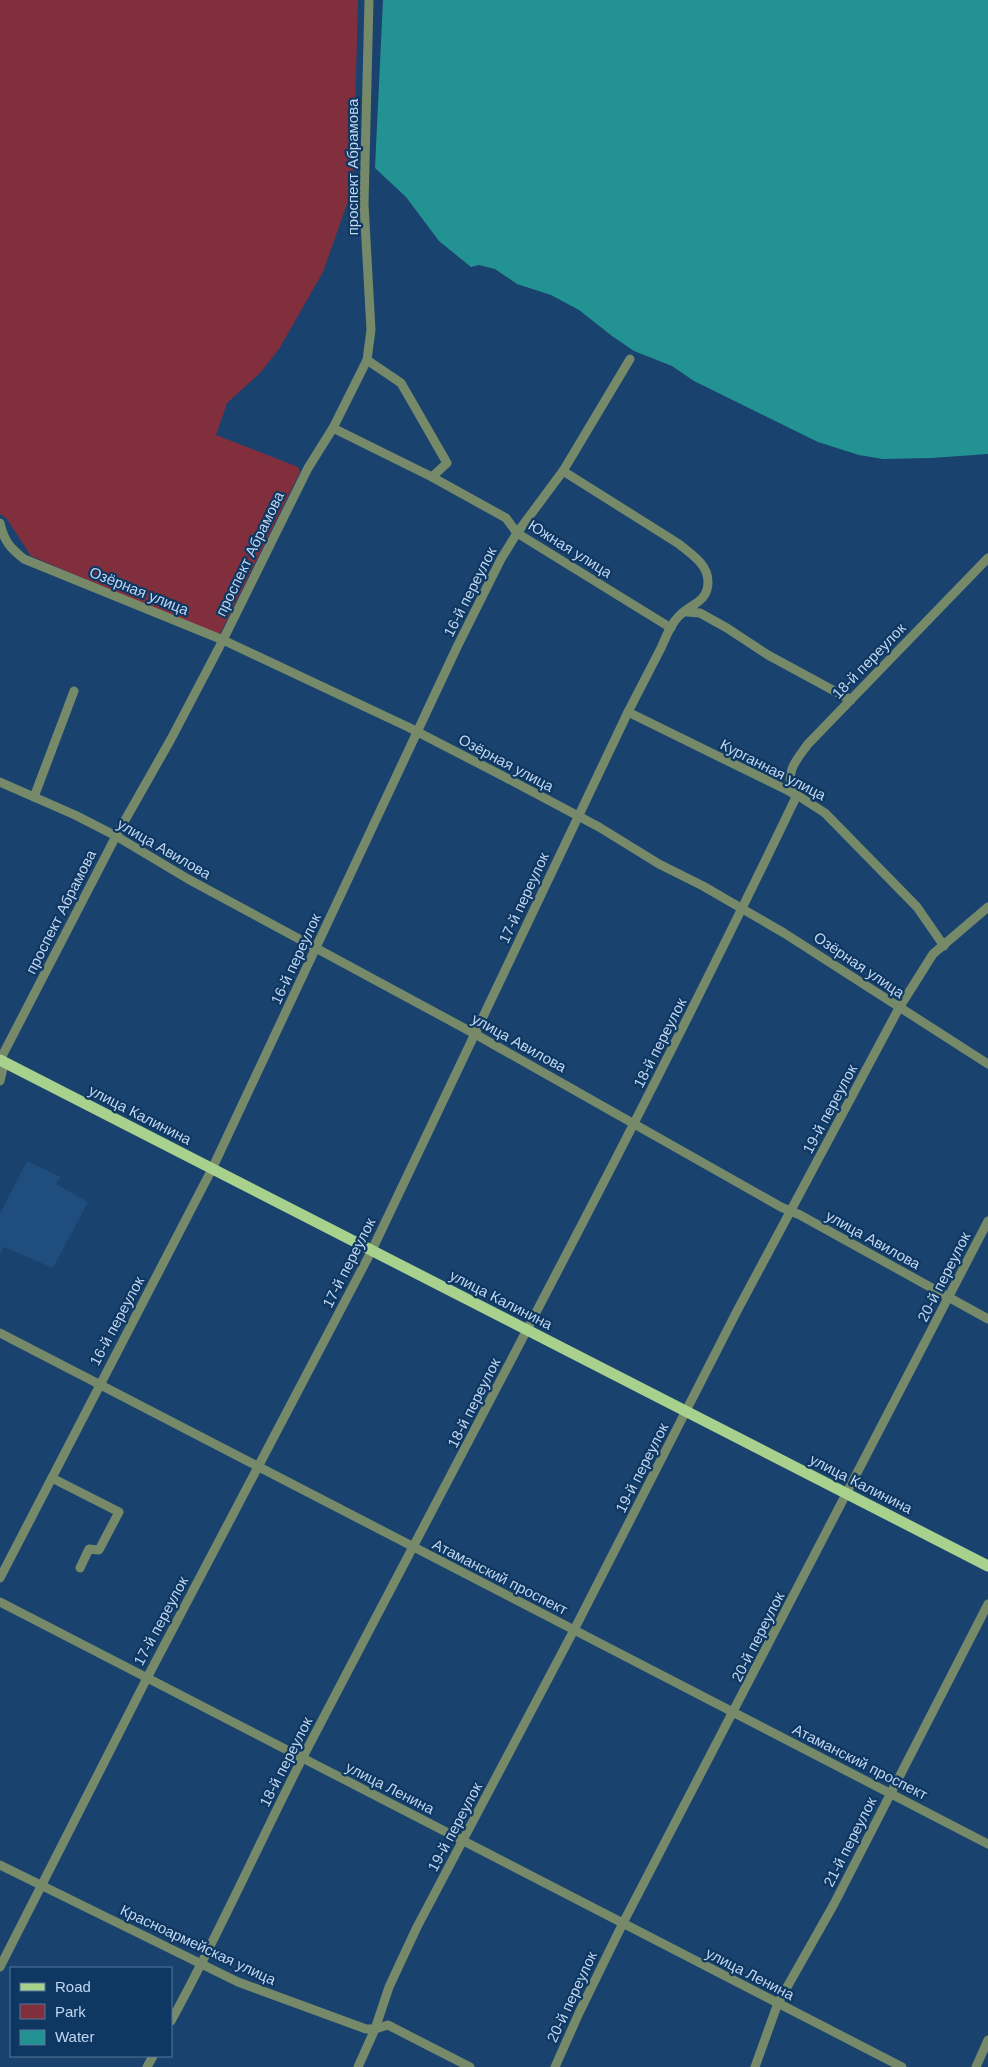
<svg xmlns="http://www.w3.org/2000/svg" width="988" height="2067" viewBox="0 0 988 2067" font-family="Helvetica,sans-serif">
<rect width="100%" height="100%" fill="#1a426e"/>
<!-- built -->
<polygon fill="#1f4d7e" points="27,1161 61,1177 56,1184 88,1202 53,1268 4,1247 0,1255 0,1214"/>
<!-- green -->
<polygon fill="#822f3d" points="0,0 358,0 353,187 323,272 279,349 260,373 227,403 216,435 298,467 300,472 219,636 31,556 7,519 0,514"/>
<!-- water -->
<polygon fill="#229392" points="383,0 988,0 988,454 931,458 883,459 859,455 818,442 694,381 672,366 634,351 612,336 579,310 551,295 517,284 495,269 479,265 471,267 439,241 406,197 375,168"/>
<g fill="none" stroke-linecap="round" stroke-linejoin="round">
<!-- minor -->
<g stroke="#768a69" stroke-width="9">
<polyline points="367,360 401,383 447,463 432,477"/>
<polyline points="333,428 432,477 506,518 517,533 671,628"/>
<path d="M0 523C4 541 10 548 24 559L223 640 408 727 499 774 599 827 659 864 703 886 784 933 988 1064"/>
<polyline points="687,612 700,613 727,628 768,655 851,700"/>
<polyline points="628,712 797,795 825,813 917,907 944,946"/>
<polyline points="0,782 75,815 116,836 188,879 475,1034 781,1207 800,1215 988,1319"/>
<path d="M792 793C786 770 795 762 808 744L988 558"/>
<polyline points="34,797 74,691"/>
<polyline points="0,1081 3,1068 0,1060 116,836 171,739 223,640 308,468 333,428 367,360 371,330 364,204 369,0"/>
<polyline points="0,1333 988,1844"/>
<polyline points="52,1478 119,1512 99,1550 89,1549 80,1568"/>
<polyline points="0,1578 212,1169 457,647 501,559 517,533 563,471 630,359"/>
<polyline points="0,1602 902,2067"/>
<polyline points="0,1865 238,1982 366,2029 375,2029 388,2025 470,2067"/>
<path d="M0 1967 147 1678 372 1250 628 712C639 691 650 669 661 648 666 637 671 623 680 615 691 604 708 602 708 582 708 564 691 554 679 544L563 471"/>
<path d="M171 2021C219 1934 259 1843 304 1755 470 1436 642 1119 797 795"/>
<polyline points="147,2067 153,2056"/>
<polyline points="358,2067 375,2029 389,1987 417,1927 574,1630 737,1311 899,1008 933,954 988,907"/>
<polyline points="555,2067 579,2013 623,1923 988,1221"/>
<polyline points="755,2067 778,2003 834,1904 988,1604"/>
<polyline points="976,2067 988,2040"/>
</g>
<!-- major -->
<polyline stroke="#a8d18d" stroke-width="11" points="0,1060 988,1566"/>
</g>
<g text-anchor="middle" stroke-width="4.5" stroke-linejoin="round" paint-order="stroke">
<!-- street labels -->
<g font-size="15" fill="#c0d6f1" stroke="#0e3762">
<text transform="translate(353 167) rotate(-90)" y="5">проспект Абрамова</text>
<text transform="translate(570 549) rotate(32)" y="5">Южная улица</text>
<text transform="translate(250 554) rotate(-64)" y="5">проспект Абрамова</text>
<text transform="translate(139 591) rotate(22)" y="5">Озёрная улица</text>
<text transform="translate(470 592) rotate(-63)" y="5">16-й переулок</text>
<text transform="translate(869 661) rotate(-46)" y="5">18-й переулок</text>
<text transform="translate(506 763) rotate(28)" y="5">Озёрная улица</text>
<text transform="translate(773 770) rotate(27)" y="5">Курганная улица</text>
<text transform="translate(164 849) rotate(30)" y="5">улица Авилова</text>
<text transform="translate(524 898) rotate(-65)" y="5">17-й переулок</text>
<text transform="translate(61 912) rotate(-63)" y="5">проспект Абрамова</text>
<text transform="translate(296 959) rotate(-65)" y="5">16-й переулок</text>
<text transform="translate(859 965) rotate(34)" y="5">Озёрная улица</text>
<text transform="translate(519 1043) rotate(29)" y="5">улица Авилова</text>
<text transform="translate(660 1043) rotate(-63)" y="5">18-й переулок</text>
<text transform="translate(830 1109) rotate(-62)" y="5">19-й переулок</text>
<text transform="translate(140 1115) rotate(27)" y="5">улица Калинина</text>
<text transform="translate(873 1240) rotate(29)" y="5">улица Авилова</text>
<text transform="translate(349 1263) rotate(-63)" y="5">17-й переулок</text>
<text transform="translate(944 1277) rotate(-63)" y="5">20-й переулок</text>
<text transform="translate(501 1300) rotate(27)" y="5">улица Калинина</text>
<text transform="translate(117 1321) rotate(-62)" y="5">16-й переулок</text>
<text transform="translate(474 1403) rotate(-63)" y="5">18-й переулок</text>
<text transform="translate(642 1468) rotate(-63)" y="5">19-й переулок</text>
<text transform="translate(861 1484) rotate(27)" y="5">улица Калинина</text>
<text transform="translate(500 1577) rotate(27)" y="5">Атаманский проспект</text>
<text transform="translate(161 1621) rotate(-62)" y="5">17-й переулок</text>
<text transform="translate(758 1637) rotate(-63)" y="5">20-й переулок</text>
<text transform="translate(286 1762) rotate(-63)" y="5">18-й переулок</text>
<text transform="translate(860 1762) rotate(27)" y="5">Атаманский проспект</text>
<text transform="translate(390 1788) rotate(27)" y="5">улица Ленина</text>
<text transform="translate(455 1827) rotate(-62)" y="5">19-й переулок</text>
<text transform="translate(850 1842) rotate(-63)" y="5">21-й переулок</text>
<text transform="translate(198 1945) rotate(25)" y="5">Красноармейская улица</text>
<text transform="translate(750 1974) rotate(27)" y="5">улица Ленина</text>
<text transform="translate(572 1997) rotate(-65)" y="5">20-й переулок</text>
</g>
</g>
<!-- legend -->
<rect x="10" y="1967" width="162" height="90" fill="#0e3762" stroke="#55779b"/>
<rect x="20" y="1983" width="25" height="8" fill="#a8d18d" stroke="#55779b"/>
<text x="55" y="1992" font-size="15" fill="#c0d6f1">Road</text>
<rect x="20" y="2004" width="25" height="15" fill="#822f3d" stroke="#55779b"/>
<text x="55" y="2017" font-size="15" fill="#c0d6f1">Park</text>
<rect x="20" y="2030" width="25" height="15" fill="#229392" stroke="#55779b"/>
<text x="55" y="2042" font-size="15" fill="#c0d6f1">Water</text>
</svg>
